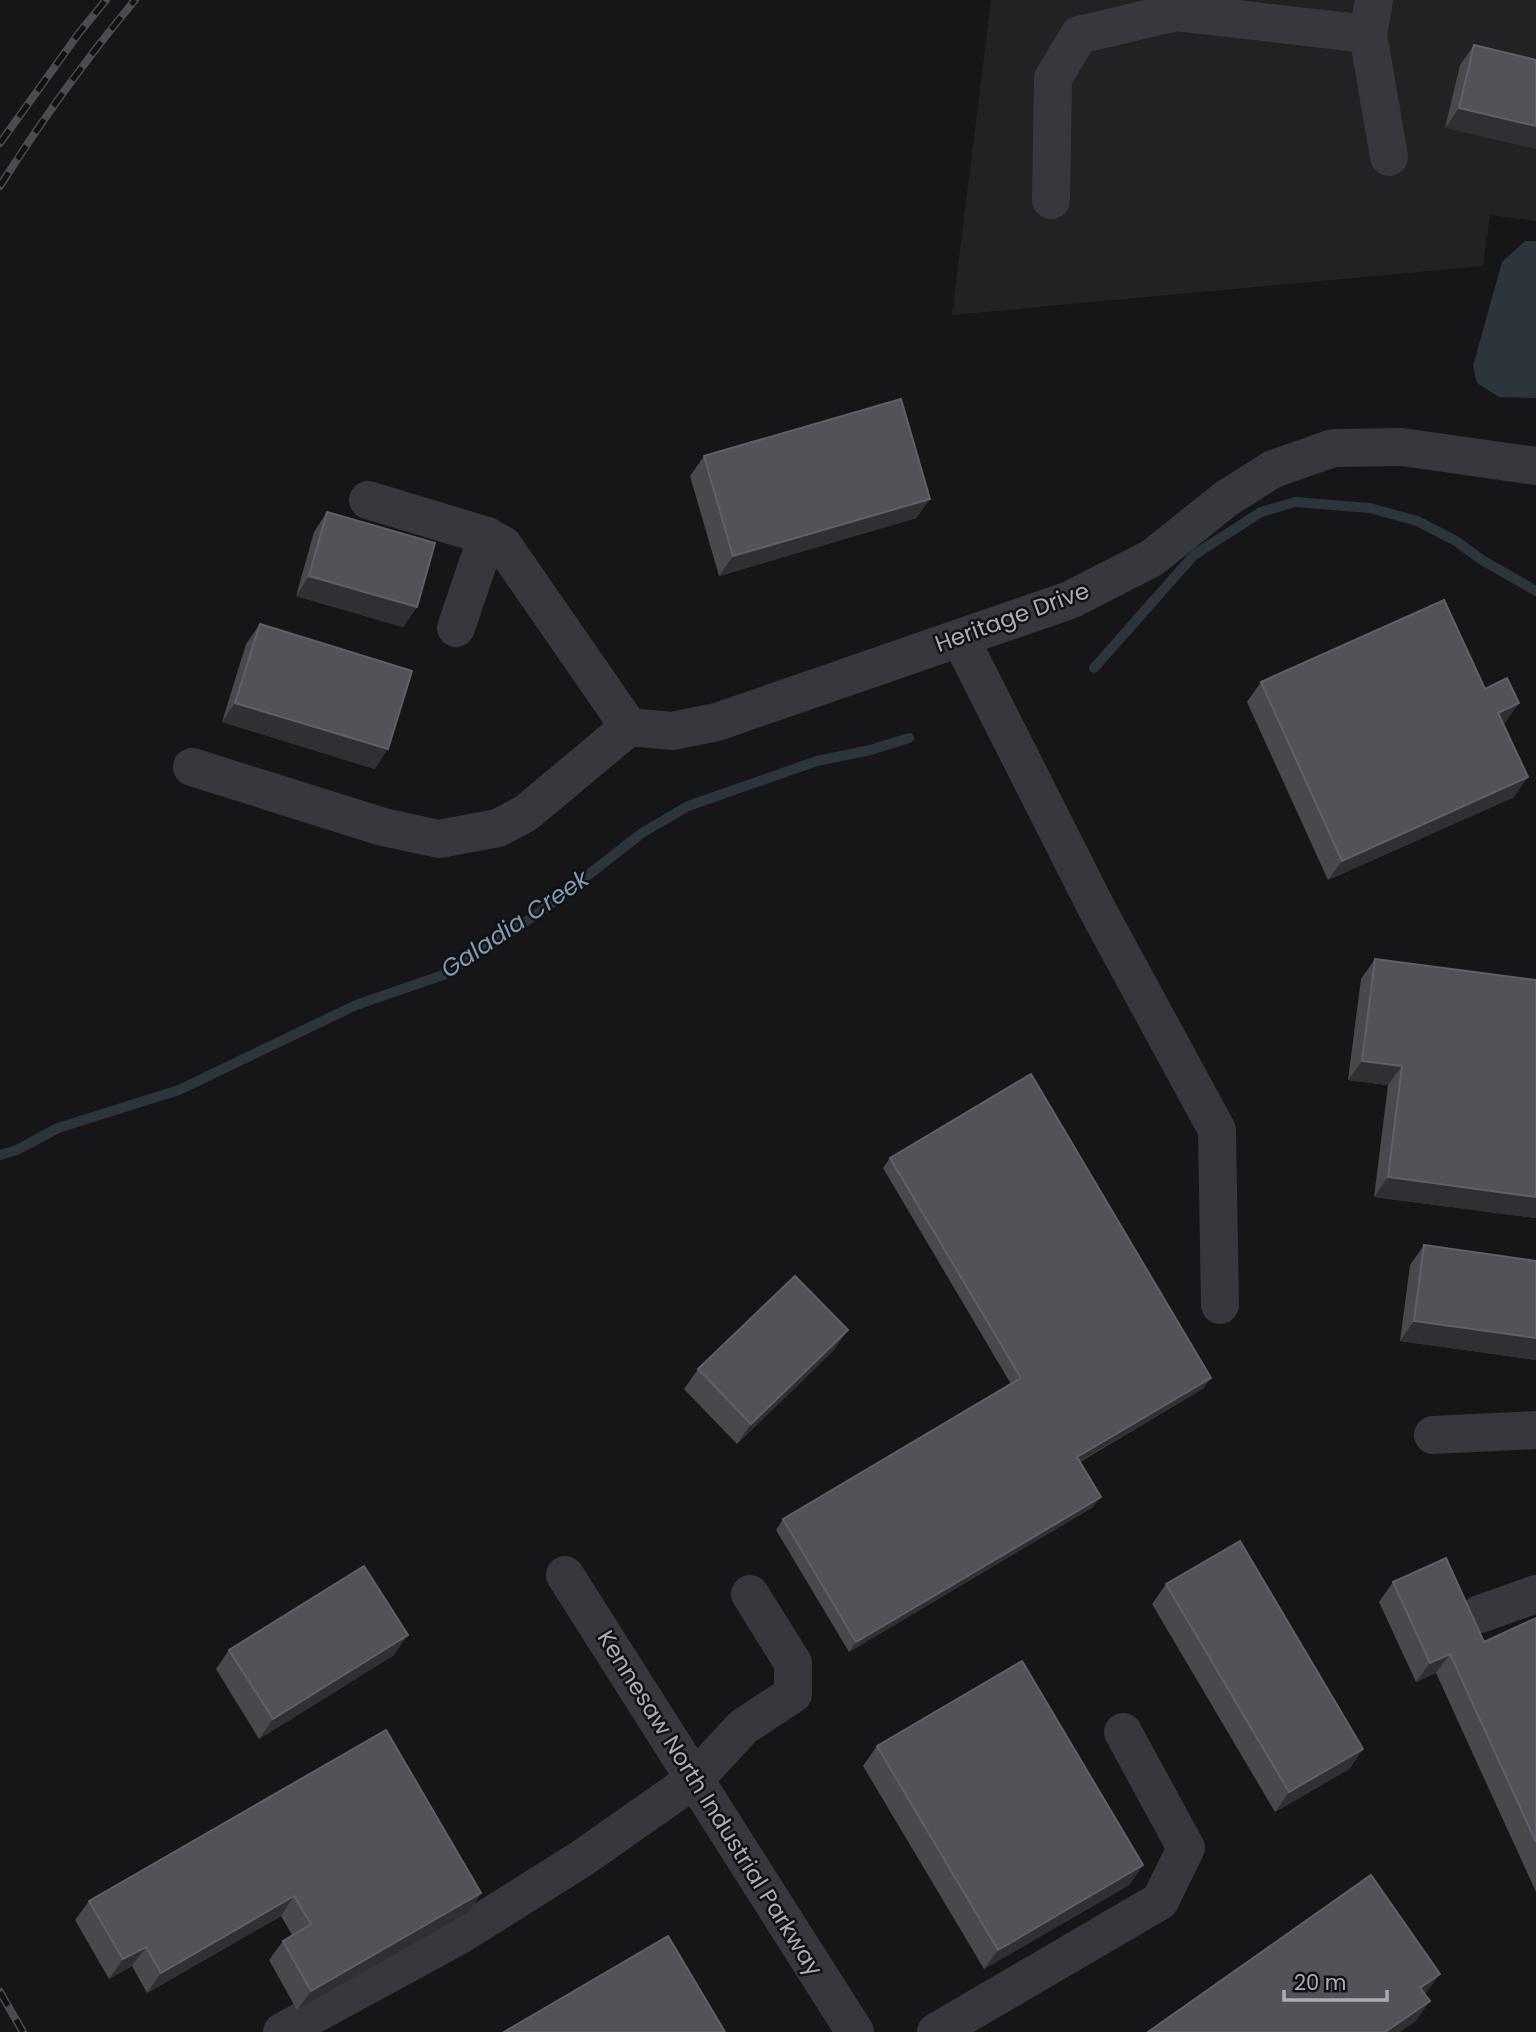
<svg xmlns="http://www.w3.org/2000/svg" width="1536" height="2032" viewBox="0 0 1536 2032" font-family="Poppins,sans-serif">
<rect width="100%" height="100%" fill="#161618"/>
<!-- built -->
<polygon fill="#222225" points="991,0 1536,0 1536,221 1490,215 1483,266 952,315"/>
<!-- water -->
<polygon fill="#2c353c" points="1525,241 1536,241 1536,398 1499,397 1477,383 1473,366 1502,262"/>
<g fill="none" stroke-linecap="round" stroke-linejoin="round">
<!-- stream -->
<g stroke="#2c353c" stroke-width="10">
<polyline points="1094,668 1194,555 1261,512 1295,502 1370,508 1417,521 1456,541 1482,560 1536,591"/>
<polyline points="0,1155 17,1150 58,1128 179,1090 356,1005 443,975 504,937 551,904 642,833 688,806 817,761 870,750 909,738"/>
</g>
<!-- minor -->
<g stroke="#37383d" stroke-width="38">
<polyline points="1374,0 1368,34 1389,157"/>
<polyline points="1051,200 1053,78 1079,35 1176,12 1368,34"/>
<polyline points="368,500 487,536 503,545 629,727"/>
<polyline points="456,628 487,536"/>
<polyline points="960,638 1098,911 1217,1130 1220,1305"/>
<polyline points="629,727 672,731 717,722 1070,600 1152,558 1227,498 1273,469 1333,448 1402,447 1536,466"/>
<polyline points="192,767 383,827 439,839 498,828 526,813 629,727"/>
<polyline points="1433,1435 1536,1430"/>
<polyline points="565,1575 855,2032"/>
<polyline points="1480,1614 1536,1594"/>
<polyline points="282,2032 460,1935 581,1859 695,1779 743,1727 793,1694 793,1663 750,1594"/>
<polyline points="936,2032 1160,1901 1186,1848 1123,1732"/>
</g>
<defs>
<g id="rail">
<polyline points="0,143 79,33 106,0"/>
<path d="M0 186C41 121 86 59 135 0"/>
<polyline points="0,1992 23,2032"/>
</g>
</defs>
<!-- rail casing -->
<use href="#rail" stroke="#4a4c52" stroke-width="8"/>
<!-- rail -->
<use href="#rail" stroke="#111113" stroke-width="5" stroke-dasharray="16" stroke-linecap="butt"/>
</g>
<!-- wall -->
<g fill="#47494d">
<polygon points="1474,45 1536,60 1445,128 1460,65"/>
<polygon points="704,456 930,499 916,518 719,576 690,476"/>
<polygon points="327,512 417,607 403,627 296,596 314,532"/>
<polygon points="260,624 375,769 222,722 246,644"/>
<polygon points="1261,682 1485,689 1505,723 1503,724 1514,797 1328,880 1247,702"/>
<polygon points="1375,959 1536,980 1536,1218 1374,1197 1388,1085 1348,1080 1361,979"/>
<polygon points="890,1158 1204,1388 1080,1462 1093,1507 849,1652 776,1530 783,1519 1011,1384 883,1168"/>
<polygon points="1424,1245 1536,1261 1536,1360 1400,1341 1410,1265"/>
<polygon points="834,1350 737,1444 684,1389 698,1369"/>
<polygon points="1393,1582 1484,1642 1536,1618 1536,1892 1436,1673 1416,1682 1379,1602"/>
<polygon points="1166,1584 1363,1749 1349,1769 1275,1812 1152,1604"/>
<polygon points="229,1650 394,1655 259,1739 216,1669"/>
<polygon points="877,1746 1143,1865 1129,1885 984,1969 863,1766"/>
<polygon points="481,1893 468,1913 297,2010 269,1960 283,1941 292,1935 281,1916 147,1993 132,1966 109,1979 75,1920 89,1901"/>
</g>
<!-- shaded-wall -->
<g fill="#2f3033">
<polygon points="1459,108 1536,126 1536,149 1445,128"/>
<polygon points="930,499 916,518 719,576 733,556"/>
<polygon points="309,576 417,607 403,627 296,596"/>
<polygon points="235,703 388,749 375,769 222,722"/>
<polygon points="1519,703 1505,723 1485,732 1498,713"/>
<polygon points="1528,777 1514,797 1328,880 1342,861"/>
<polygon points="1362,1061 1402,1066 1388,1085 1348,1080"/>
<polygon points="1388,1177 1536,1197 1536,1218 1374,1197"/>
<polygon points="1414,1321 1536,1338 1536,1360 1400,1341"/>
<polygon points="848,1330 834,1350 737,1444 751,1424"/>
<polygon points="1211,1378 1204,1388 1070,1467 1077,1457"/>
<polygon points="1101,1497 1093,1507 849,1652 856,1642"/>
<polygon points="408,1635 394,1655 259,1739 273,1719"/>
<polygon points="1450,1654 1436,1673 1416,1682 1430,1663"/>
<polygon points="1363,1749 1349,1769 1275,1812 1289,1792"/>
<polygon points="1143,1865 1129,1885 984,1969 998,1950"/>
<polygon points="481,1893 468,1913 297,2010 311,1991"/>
<polygon points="294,1896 281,1916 147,1993 161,1973"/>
<polygon points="146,1947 132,1966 109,1979 123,1959"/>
<polygon points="1440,1974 1426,1993 1406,2008 1420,1988"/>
<polygon points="1430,2001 1416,2021 1400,2032 1385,2032"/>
</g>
<!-- building -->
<g fill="#525359" stroke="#5f6168" stroke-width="2">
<polygon points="1474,45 1536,60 1536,126 1459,108"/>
<polygon points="901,399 930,499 733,556 704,456"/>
<polygon points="327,512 435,543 417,607 309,576"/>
<polygon points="1444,600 1485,689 1507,678 1519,703 1498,713 1528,777 1342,861 1261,682"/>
<polygon points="260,624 412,671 388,749 235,703"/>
<polygon points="1375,959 1536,980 1536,1197 1388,1177 1402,1066 1362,1061"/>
<polygon points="1031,1074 1211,1378 1077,1457 1101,1497 856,1642 783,1519 1021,1378 890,1158"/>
<polygon points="1424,1245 1536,1261 1536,1338 1414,1321"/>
<polygon points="795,1276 848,1330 751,1424 698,1369"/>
<polygon points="1240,1541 1363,1749 1289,1792 1166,1584"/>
<polygon points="1446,1558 1484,1642 1536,1618 1536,1842 1450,1654 1430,1663 1393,1582"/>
<polygon points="364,1566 408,1635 273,1719 229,1650"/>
<polygon points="1022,1661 1143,1865 998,1950 877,1746"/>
<polygon points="386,1730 481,1893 311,1991 283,1941 311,1924 294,1896 161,1973 146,1947 123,1959 89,1901"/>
<polygon points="1371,1875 1440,1974 1420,1988 1430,2001 1385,2032 1148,2032"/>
<polygon points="668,1936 725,2032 504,2032"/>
</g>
<g text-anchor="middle" stroke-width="5" stroke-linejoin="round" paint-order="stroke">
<!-- street labels -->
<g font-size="23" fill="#a8adb8" stroke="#111113">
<text transform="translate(1012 617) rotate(-20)" y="8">Heritage Drive</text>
<text transform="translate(710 1803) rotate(58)" y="8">Kennesaw North Industrial Parkway</text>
</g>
<!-- water labels -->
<g font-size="24" font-style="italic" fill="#7f9bb3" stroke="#111113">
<text transform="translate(515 924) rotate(-34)" y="8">Galadia Creek</text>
</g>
</g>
<!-- scale -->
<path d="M1284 1990v10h103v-10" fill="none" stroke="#a8adb8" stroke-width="3.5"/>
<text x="1294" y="1990" font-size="21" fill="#a8adb8" stroke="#111113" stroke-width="5" paint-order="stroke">20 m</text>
</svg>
